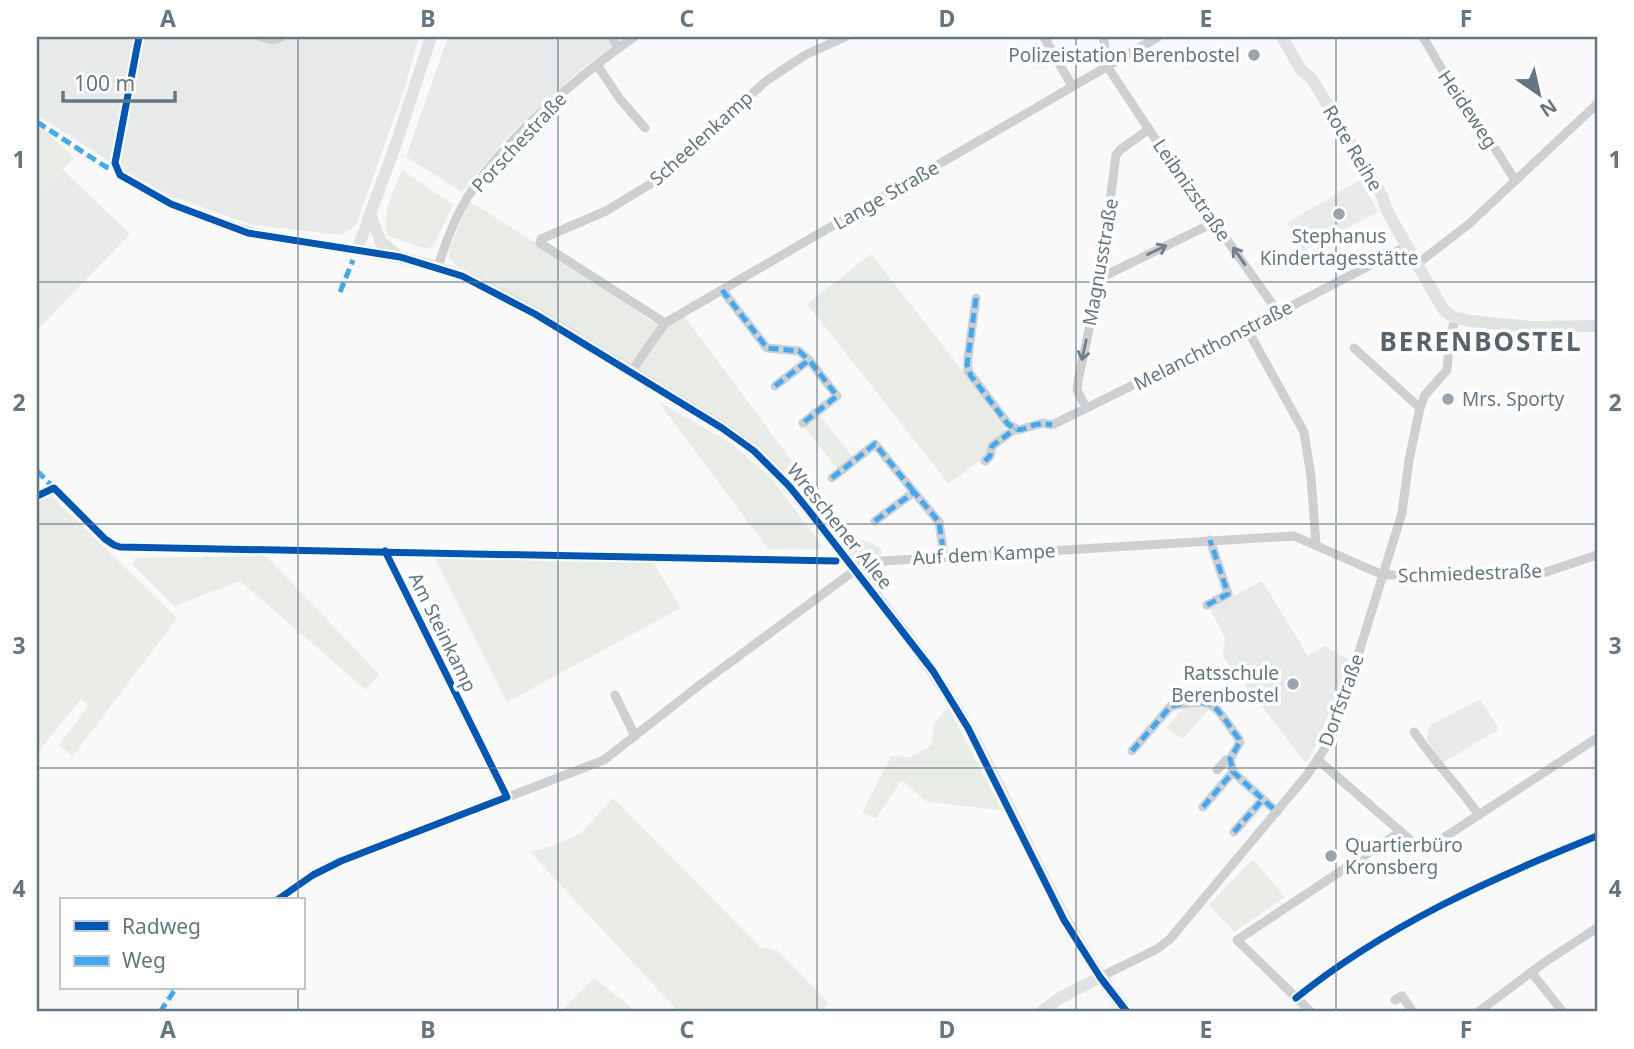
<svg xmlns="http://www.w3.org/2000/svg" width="1634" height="1049" viewBox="0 0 1634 1049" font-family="'Noto Sans',sans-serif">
<rect width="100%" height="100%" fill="#f9f9f9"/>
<!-- built -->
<g fill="#e8e9e9">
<polygon points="37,37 419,37 403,93 356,225 342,235 253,225 170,196 123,170 37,115"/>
<polygon points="448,37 625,37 578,72 510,134 462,192 406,157"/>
<polygon points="63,170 130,234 37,330 37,184 43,190"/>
<polygon points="1360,180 1378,212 1303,251 1287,223"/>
<polygon points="1262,581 1308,656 1325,646 1349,660 1320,739 1306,763 1223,657 1225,638 1210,609"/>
<polygon points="1480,699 1499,729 1442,763 1427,740 1429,726"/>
</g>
<!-- green -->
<g fill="#e8ebe6">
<polygon points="37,123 74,158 43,190 37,184"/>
<path d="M402 170 453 205 433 246 426 249 388 236C381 213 394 191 402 170Z"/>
<polygon points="469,201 555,255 651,321 684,316 795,465 852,535 881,548 882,553 874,558 855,558 812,507 753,445 540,309 458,267 449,258 450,248"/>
<polygon points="871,254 973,384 1006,432 987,454 949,484 807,304"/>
<polygon points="658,401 732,444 773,480 824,549 768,549"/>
<polygon points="819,415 853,457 838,469 804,427"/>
<polygon points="51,496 177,618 73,756 59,745 89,705 81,699 37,753 37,503"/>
<polygon points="266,556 379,674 366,690 240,581 174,606 133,565 135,558"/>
<polygon points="435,558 653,562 681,608 507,702"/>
<polygon points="1202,705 1210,708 1183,739 1166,728 1184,708"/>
<polygon points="948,707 1002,810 927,802 902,780 876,818 862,813 891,756 911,757 931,745 934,724"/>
<polygon points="613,798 760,947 777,950 829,1003 818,1012 679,1012 530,852 555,845 581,833"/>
<polygon points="1253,859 1285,897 1234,932 1209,905"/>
<polygon points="594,978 637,1012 560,1012"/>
</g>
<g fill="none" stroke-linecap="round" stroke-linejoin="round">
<!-- street -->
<g stroke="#cecfd0" stroke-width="9">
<path d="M139 37 115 163C117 177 134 183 146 190 215 228 280 241 357 250"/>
<polyline points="261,37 273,40 281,37"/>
<polyline points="612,37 618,48"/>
<polyline points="1044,37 1072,86"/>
<polyline points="1103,37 1106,52 1112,63"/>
<polyline points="1423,37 1474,124 1487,136 1515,180"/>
<polyline points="597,65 620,99 645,128"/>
<polyline points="1107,66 1154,137 1278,312"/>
<polyline points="1417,264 1469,224 1597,104"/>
<path d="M438 267C445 244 454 219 467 198 503 140 578 76 634 37"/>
<polyline points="1100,278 1215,222"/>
<polyline points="722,290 767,348 799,351 809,360"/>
<polyline points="976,298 968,358 968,371 1008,424 1018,430 1043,423 1052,425 1247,329 1407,246"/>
<polyline points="665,323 540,243 541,239 606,211 657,180 766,81 805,55 845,37"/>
<polyline points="1247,329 1304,432 1311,477 1316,544"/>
<polyline points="1354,348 1420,408"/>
<polyline points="631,372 665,323 1158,37"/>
<polyline points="775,386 809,360 837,396 803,423"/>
<polyline points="1086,408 1077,390 1078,381 1100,278 1116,155 1120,150 1149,129"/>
<polyline points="985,461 990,456 992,446 1015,429"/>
<polyline points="832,478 875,444 914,492"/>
<polyline points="875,521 914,492 939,522 944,556"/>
<polyline points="265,550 385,551 507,797"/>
<polyline points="1207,605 1228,594 1210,540"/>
<polyline points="615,695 635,736"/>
<path d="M1414 732C1434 761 1458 786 1479 815"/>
<path d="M1132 751 1171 706C1217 697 1212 703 1239 739L1240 742 1230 759 1233 772 1277 812"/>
<polyline points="1318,760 1416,845 1423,847 1431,846 1597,738"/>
<polyline points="1217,770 1226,760 1230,759"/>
<polyline points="1203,807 1233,772"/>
<polyline points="417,832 604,760 701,684 866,562 1294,536 1383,575 1543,573 1597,555"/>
<polyline points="1234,832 1262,800"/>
<polyline points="1531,972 1563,1012"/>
<polyline points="1100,977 1157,949 1170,939 1307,775 1327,745 1339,717 1402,513 1409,460 1420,408 1425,395 1447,370 1450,334 1456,319"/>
<polyline points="1395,1000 1402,996 1413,1012"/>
<polyline points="1311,1012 1237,940 1400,832"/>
<polyline points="1478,1012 1545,962 1597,928"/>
</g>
<!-- secondary -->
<g stroke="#e1e2e2" stroke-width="12">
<path d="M431 37 397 141 357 250C392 255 428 262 461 276 526 302 589 346 648 382 684 405 725 425 757 454 793 487 822 527 852 565 893 617 934 669 967 726 1022 822 1057 926 1127 1012"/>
<polyline points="1282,37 1301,70 1312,79 1382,196 1387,211 1424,276 1443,309 1451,316 1470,321 1531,327 1597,326"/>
<polyline points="370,215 381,242 397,255"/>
<polyline points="1041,1012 1060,998 1100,977"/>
</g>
<!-- quiet -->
<g stroke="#3fa9f5" stroke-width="5" stroke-dasharray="10 5" stroke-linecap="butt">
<polyline points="37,122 106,167 116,169"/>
<polyline points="722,290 767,348 799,351 809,360"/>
<polyline points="340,292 353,260"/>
<path d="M976 298 967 365 971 376 1008 424C1024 436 1024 425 1040 424 1044 423 1048 424 1052 425"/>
<polyline points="775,386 809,360 837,396 803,423"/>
<polyline points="985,461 990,456 992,446 1015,429"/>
<polyline points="37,471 56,490"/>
<polyline points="832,478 875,444 914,492"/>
<polyline points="875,521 914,492 939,522 944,556"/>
<polyline points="1207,605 1228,594 1210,540"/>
<path d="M1132 751 1171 706C1217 697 1212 703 1239 739L1240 742 1230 759 1233 772 1277 812"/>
<polyline points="1203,807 1233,772"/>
<polyline points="1234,832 1262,800"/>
<polyline points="160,1012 176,988"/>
</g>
<defs>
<g id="cycleway">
<polyline points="139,37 115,163 120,175 171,204 248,233 400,257 462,276 535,314 722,428 754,451 789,486 810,512 933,671 968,728 1064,920 1100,977 1127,1012"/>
<polyline points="37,496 54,488 105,539 114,545 120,547 836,561"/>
<polyline points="277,900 313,875 341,861 507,797 385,551"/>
<path d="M1296 998C1385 926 1492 878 1597 836"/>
</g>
</defs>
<!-- cycleway casing -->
<use href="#cycleway" stroke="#fff" stroke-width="11"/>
<!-- cycleway -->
<use href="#cycleway" stroke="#0057b8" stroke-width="7"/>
</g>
<!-- one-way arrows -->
<defs><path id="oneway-shaft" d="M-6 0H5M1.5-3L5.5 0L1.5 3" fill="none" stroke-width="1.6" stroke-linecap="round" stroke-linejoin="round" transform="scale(1.75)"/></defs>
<g stroke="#707f8b">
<use href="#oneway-shaft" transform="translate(1157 250) rotate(-26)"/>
<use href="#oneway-shaft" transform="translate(1239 256) rotate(-125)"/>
<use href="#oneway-shaft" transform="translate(1084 350) rotate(102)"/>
</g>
<!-- grid -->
<path fill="none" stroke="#657683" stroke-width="2" stroke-opacity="0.55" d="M298 37V900M558 37V1012M817 37V1012M1076 37V1012M1336 37V1012M37 282H1597M37 524H1597M37 768H1597M298 988V1012"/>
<!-- markers -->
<g fill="#99a4ac" stroke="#fff" stroke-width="2.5">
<circle cx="1254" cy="55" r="7"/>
<circle cx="1339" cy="214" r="7"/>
<circle cx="1448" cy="399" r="7"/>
<circle cx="1293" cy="684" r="7"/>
<circle cx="1331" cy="856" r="7"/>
</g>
<g text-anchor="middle" stroke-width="7" stroke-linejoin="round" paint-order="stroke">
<!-- poi labels -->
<g font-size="19" fill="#657683" stroke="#fff" text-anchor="end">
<text x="1240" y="62">Polizeistation Berenbostel</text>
<text x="1339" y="243" text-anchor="middle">Stephanus<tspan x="1339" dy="22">Kindertagesstätte</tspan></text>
<text x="1462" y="406" text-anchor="start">Mrs. Sporty</text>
<text x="1279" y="680">Ratsschule<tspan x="1279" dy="22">Berenbostel</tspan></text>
<text x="1345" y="852" text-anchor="start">Quartierbüro<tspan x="1345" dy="22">Kronsberg</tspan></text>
</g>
<!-- street labels -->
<g font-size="19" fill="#657683" stroke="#fff">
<text transform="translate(1468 109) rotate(56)" y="7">Heideweg</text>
<text transform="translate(701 138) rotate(-42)" y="7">Scheelenkamp</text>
<text transform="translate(519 142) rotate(-47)" y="7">Porschestraße</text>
<text transform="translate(1353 148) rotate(59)" y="7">Rote Reihe</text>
<text transform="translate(1192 190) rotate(55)" y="7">Leibnizstraße</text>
<text transform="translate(886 195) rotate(-30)" y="7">Lange Straße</text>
<text transform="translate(1100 262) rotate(-80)" y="7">Magnusstraße</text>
<text transform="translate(1213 345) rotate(-27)" y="7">Melanchthonstraße</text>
<text transform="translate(840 526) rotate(51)" y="7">Wreschener Allee</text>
<text transform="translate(984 554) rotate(-3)" y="7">Auf dem Kampe</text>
<text transform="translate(1470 573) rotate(-2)" y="7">Schmiedestraße</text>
<text transform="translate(443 632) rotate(64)" y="7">Am Steinkamp</text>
<text transform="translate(1341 700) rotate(-70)" y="7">Dorfstraße</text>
</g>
<!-- district labels -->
<g font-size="26" font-weight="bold" letter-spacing="2" fill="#57646e" stroke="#fff">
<text x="1481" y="351">BERENBOSTEL</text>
</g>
</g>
<!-- border -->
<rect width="1634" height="1049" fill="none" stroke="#ffffff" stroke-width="77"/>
<!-- legend -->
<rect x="60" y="898" width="245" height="91" fill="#ffffff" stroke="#c1c8cd" stroke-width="2"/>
<rect x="74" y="921" width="35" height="10" fill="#0057b8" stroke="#c1c8cd" stroke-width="2"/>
<text x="122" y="934" font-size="21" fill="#657683">Radweg</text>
<rect x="74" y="956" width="35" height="10" fill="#3fa9f5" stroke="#c1c8cd" stroke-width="2"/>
<text x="122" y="968" font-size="21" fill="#657683">Weg</text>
<!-- north arrow -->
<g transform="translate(1539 94) rotate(146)" stroke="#ffffff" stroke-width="5" paint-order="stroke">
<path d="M0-5L12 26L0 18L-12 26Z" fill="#657683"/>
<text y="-10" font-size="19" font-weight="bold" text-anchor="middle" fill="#657683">N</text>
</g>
<!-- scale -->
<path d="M63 91v10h112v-10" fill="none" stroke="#657683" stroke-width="3.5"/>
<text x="74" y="91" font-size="21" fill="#657683" stroke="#ffffff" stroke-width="5" paint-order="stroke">100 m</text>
<rect x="38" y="38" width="1558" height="972" fill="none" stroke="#657683" stroke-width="2.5"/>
<g font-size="23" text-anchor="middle" font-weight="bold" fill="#657683">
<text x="168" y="27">A</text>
<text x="428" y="27">B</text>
<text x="687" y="27">C</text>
<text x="947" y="27">D</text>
<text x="1206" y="27">E</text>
<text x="1466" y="27">F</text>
<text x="19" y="168">1</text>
<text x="1615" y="168">1</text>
<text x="19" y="411">2</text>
<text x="1615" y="411">2</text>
<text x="19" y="654">3</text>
<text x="1615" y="654">3</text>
<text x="19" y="897">4</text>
<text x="1615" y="897">4</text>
<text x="168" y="1038">A</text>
<text x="428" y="1038">B</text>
<text x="687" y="1038">C</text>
<text x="947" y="1038">D</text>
<text x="1206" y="1038">E</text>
<text x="1466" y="1038">F</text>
</g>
</svg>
